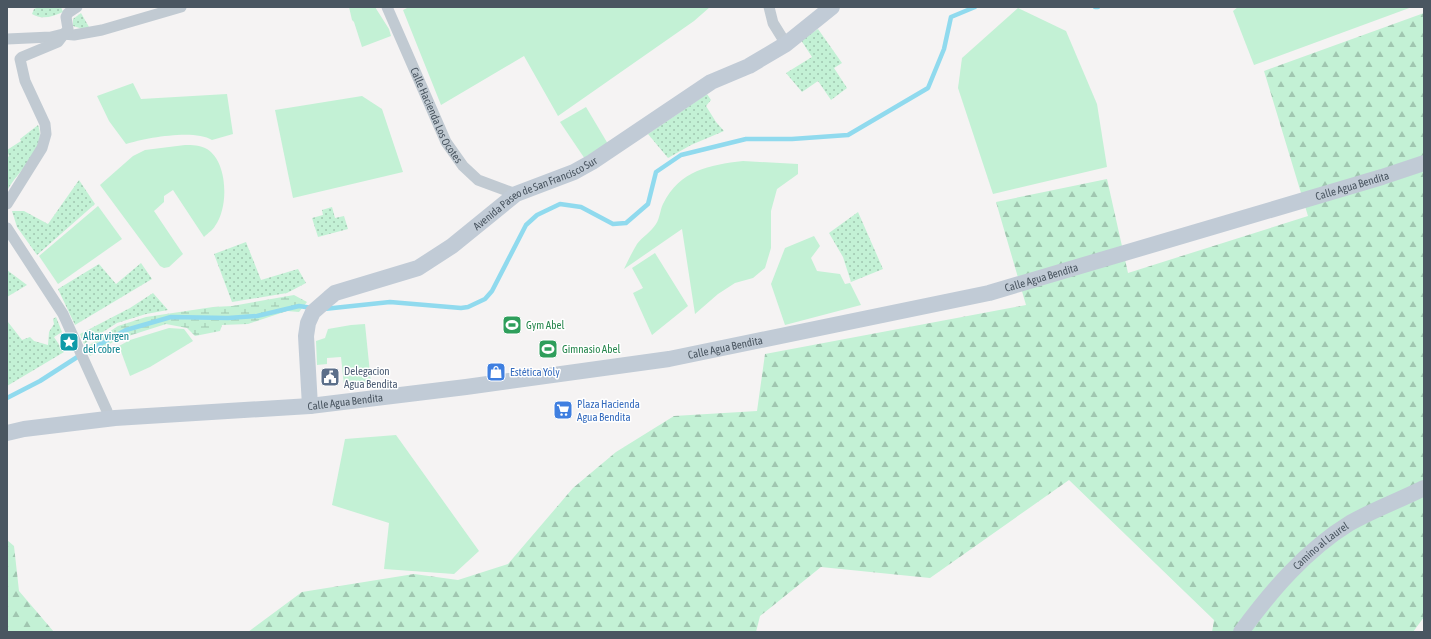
<svg xmlns="http://www.w3.org/2000/svg" width="1431" height="639" viewBox="0 0 1431 639" font-family="'Asap Condensed',sans-serif">
<defs>
<pattern id="forest-firs" width="22" height="20" patternUnits="userSpaceOnUse"><rect width="22" height="20" fill="#c3f1d5"/><path d="M5 1l3.5 6h-7zM16 11l3.5 6h-7z" fill="#a0c6b0"/></pattern>
<pattern id="wetland-marsh" width="20" height="14" patternUnits="userSpaceOnUse"><rect width="20" height="14" fill="#c3f1d5"/><path d="M1 5h8M5 5V1M11 12h8M15 12V8" fill="none" stroke="#a0c6b0"/></pattern>
<pattern id="garden-dots" width="8" height="8" patternUnits="userSpaceOnUse"><rect width="8" height="8" fill="#c3f1d5"/><path d="M2 2h.1M6 6h.1" fill="none" stroke="#a0c6b0" stroke-width="1.8" stroke-linecap="round"/></pattern>
</defs>
<rect width="100%" height="100%" fill="#f5f3f3"/>
<!-- green -->
<g fill="#c3f1d5">
<polygon points="349,7 375,7 389,29 391,36 362,47 354,22 352,20"/>
<polygon points="409,7 710,7 694,21 558,116 524,56 441,105 403,10"/>
<polygon points="1238,7 1412,7 1254,65 1233,11"/>
<polygon points="1018,8 1066,31 1097,104 1107,167 993,194 958,88 962,58"/>
<path d="M133 83 141 99 227 94 233 134 212 140C194 129 146 138 126 144L109 121 97 96Z"/>
<polygon points="362,96 382,109 403,172 293,198 275,110"/>
<polygon points="586,107 608,144 585,159 560,122"/>
<path d="M185 145C192 145 200 145 207 149 228 162 229 207 215 226 213 230 208 233 204 237L173 190 164 196V202L154 211 183 254 169 267 164 268 160 266 100 185 133 156 145 150Z"/>
<path d="M743 161 798 164V174L777 189 771 211V248L765 268 753 278 735 283 718 294 695 314 682 229 624 269C628 261 632 252 637 244 642 237 651 232 656 224 660 218 660 210 663 204 680 170 709 165 743 161Z"/>
<polygon points="98,206 122,239 58,284 39,256"/>
<polygon points="814,236 820,246 811,258 817,271 840,274 845,284 850,283 861,305 785,325 771,284 785,248"/>
<polygon points="655,253 688,306 652,335 633,293 643,288 632,268"/>
<polygon points="365,324 371,383 344,385 341,357 327,358 327,364 317,365 316,341 325,338 328,329 351,325"/>
<polygon points="169,328 184,329 193,341 150,367 130,376 119,346 130,340"/>
<polygon points="396,435 479,551 454,574 384,569 389,523 332,505 345,439"/>
</g>
<!-- forest -->
<g fill="url(#forest-firs)">
<polygon points="1424,13 1424,617 1413,632 1212,632 1214,620 1069,480 930,578 821,567 760,616 756,632 248,632 302,592 414,574 458,580 508,564 573,488 616,452 674,416 757,411 765,354 1026,305 996,202 1107,179 1128,273 1308,216 1264,71"/>
<polygon points="7,540 14,546 19,591 54,632 7,632"/>
</g>
<!-- wetland -->
<polygon fill="url(#wetland-marsh)" points="294,295 307,302 299,312 287,311 248,324 222,325 220,331 195,336 187,328 166,324 116,340 90,356 85,348 118,326 146,317 213,307 232,306"/>
<!-- garden -->
<g fill="url(#garden-dots)">
<path d="M39 7H61L63 12C52 17 42 20 32 14L34 9Z"/>
<polygon points="81,13 89,27 83,29 73,26 73,19"/>
<polygon points="818,29 842,63 834,68 847,88 831,100 818,81 802,92 786,73 812,57 801,40"/>
<polygon points="707,94 711,100 706,106 716,122 724,131 691,145 668,158 648,134"/>
<path d="M38 125C48 149 17 171 7 191V158L9 156 7 150 21 141 20 139Z"/>
<polygon points="79,180 95,204 37,255 17,227 12,211 24,211 48,224"/>
<polygon points="332,207 335,218 344,216 348,229 318,237 312,218 323,215 322,210"/>
<polygon points="858,212 883,269 851,282 843,257 829,233"/>
<polygon points="246,242 261,280 298,269 306,283 287,293 232,302 214,254"/>
<polygon points="141,263 152,279 75,325 58,289 99,264 116,284"/>
<polygon points="7,270 27,285 7,297"/>
<polygon points="153,293 168,310 146,314 117,323 84,344 80,334 130,308"/>
<polygon points="56,317 62,332 54,337 64,352 7,386 7,323 8,322 22,340 30,337 34,341 48,345 49,332 54,324 53,319"/>
</g>
<g fill="none" stroke-linecap="round" stroke-linejoin="round">
<!-- stream -->
<g stroke="#90daee" stroke-width="4.5">
<polyline points="1095,7 1098,7"/>
<polyline points="324,309 390,302 461,308 468,307 485,299 492,291 526,225 537,215 560,204 581,207 613,224 626,223 648,204 656,172 681,155 746,139 792,139 848,135 928,88 944,49 951,17 975,7"/>
<polyline points="7,398 40,381 82,354 126,330 171,317 228,318 257,316 299,306 312,308"/>
</g>
<!-- minor -->
<g stroke="#c1cad2" stroke-width="11">
<path id="s1" d="M387 7 446 142 463 166 478 180 516 194"/>
<polyline points="769,7 773,23 786,44"/>
<polyline points="7,39 51,37 63,34 74,35 102,30 181,7"/>
<polyline points="7,204 42,148 46,134 45,124 25,81 20,59 22,57 58,42 68,29 66,17 68,13 77,7"/>
<polyline points="7,228 63,314 107,411"/>
</g>
<!-- secondary -->
<g stroke="#c1cbd6" stroke-width="16">
<path id="s2" d="M310 406 306 336 308 323 313 312 329 298 335 293 418 268 452 246 516 194 574 172 592 162 711 82 749 66 786 44 832 7"/>
<path id="s3" d="M7 433 24 429 115 418 310 406 466 387 669 359 989 293 1382 177 1424 163"/>
<path id="s4" d="M1241 632C1271 591 1306 550 1350 523 1373 510 1400 500 1424 488"/>
</g>
</g>
<!-- icons -->
<defs>
<symbol id="stadium-square" viewBox="-11 -11 22 22"><rect x="-9" y="-9" width="18" height="18" rx="4" fill="#2e9e5b" stroke="#fff"/><path d="M0-5a6.5 5 0 1 0 0 10a6.5 5 0 1 0 0-10ZM-3.5-1.8h7v3.6h-7Z" fill="#fff"/></symbol>
<symbol id="sight-square" viewBox="-11 -11 22 22"><rect x="-9" y="-9" width="18" height="18" rx="4" fill="#0f9aa8" stroke="#fff"/><path d="M0-6L1.8-2.2L6-1.7L2.9 1.2L3.7 5.4L0 3.3L-3.7 5.4L-2.9 1.2L-6-1.7L-1.8-2.2Z" fill="#fff"/></symbol>
<symbol id="shop-square" viewBox="-11 -11 22 22"><rect x="-9" y="-9" width="18" height="18" rx="4" fill="#3f7fe0" stroke="#fff"/><path d="M-5-2.5h2.3a2.7 3.5 0 0 1 5.4 0H5L5.5 6h-11ZM-1.5-2.5h3a1.5 2.3 0 0 0-3 0Z" fill="#fff"/></symbol>
<symbol id="civic-square" viewBox="-11 -11 22 22"><rect x="-9" y="-9" width="18" height="18" rx="4" fill="#5c6f8a" stroke="#fff"/><path d="M-.6-6.5H3V-4.5H.6V-3L4-1V1h2V6H-6V1h2V-1L-.6-3ZM-1.2 2.5V6h2.4V2.5Z" fill="#fff"/></symbol>
<symbol id="supermarket-square" viewBox="-11 -11 22 22"><rect x="-9" y="-9" width="18" height="18" rx="4" fill="#3f7fe0" stroke="#fff"/><path d="M-6-5.5h2.5l.6 2H6L4.5 2H-2.5L-4.4-4H-6ZM-1.5 3.2a1.3 1.3 0 1 0 .1 0ZM3 3.2a1.3 1.3 0 1 0 .1 0Z" fill="#fff"/></symbol>
</defs>
<g fill-rule="evenodd">
<use href="#stadium-square" x="501" y="314" width="22" height="22"/>
<use href="#sight-square" x="58" y="331" width="22" height="22"/>
<use href="#stadium-square" x="537" y="338" width="22" height="22"/>
<use href="#shop-square" x="485" y="361" width="22" height="22"/>
<use href="#civic-square" x="319" y="366" width="22" height="22"/>
<use href="#supermarket-square" x="552" y="399" width="22" height="22"/>
</g>
<g text-anchor="middle" stroke-width="3" stroke-linejoin="round" paint-order="stroke">
<!-- street labels -->
<g font-size="11" fill="#4a5661" stroke="#fff">
<text dy="4" stroke="none"><textPath href="#s1" startOffset="119">Calle Hacienda Los Ocotes</textPath></text>
<text dy="4" stroke="none"><textPath href="#s3" startOffset="1372">Calle Agua Bendita</textPath></text>
<text dy="4" stroke="none"><textPath href="#s2" startOffset="351">Avenida Paseo de San Francisco Sur</textPath></text>
<text dy="4" stroke="none"><textPath href="#s3" startOffset="1048">Calle Agua Bendita</textPath></text>
<text dy="4" stroke="none"><textPath href="#s3" startOffset="724">Calle Agua Bendita</textPath></text>
<text dy="4" stroke="none"><textPath href="#s3" startOffset="340">Calle Agua Bendita</textPath></text>
<text dy="4" stroke="none"><textPath href="#s4" startOffset="118">Camino al Laurel</textPath></text>
</g>
<!-- leisure labels -->
<g font-size="11" fill="#27864d" stroke="#fff" text-anchor="start">
<text x="526" y="329">Gym Abel</text>
<text x="562" y="353">Gimnasio Abel</text>
</g>
<!-- culture labels -->
<g font-size="11" fill="#0d838f" stroke="#fff" text-anchor="start">
<text x="83" y="340">Altar virgen<tspan x="83" dy="13">del cobre</tspan></text>
</g>
<!-- service labels -->
<g font-size="11" fill="#4e5e75" stroke="#fff" text-anchor="start">
<text x="344" y="375">Delegacion<tspan x="344" dy="13">Agua Bendita</tspan></text>
</g>
<!-- shop labels -->
<g font-size="11" fill="#366cbe" stroke="#fff" text-anchor="start">
<text x="510" y="376">Estética Yoly</text>
<text x="577" y="408">Plaza Hacienda<tspan x="577" dy="13">Agua Bendita</tspan></text>
</g>
</g>
<!-- border -->
<rect width="1431" height="639" fill="none" stroke="#4a5661" stroke-width="16"/>
</svg>
